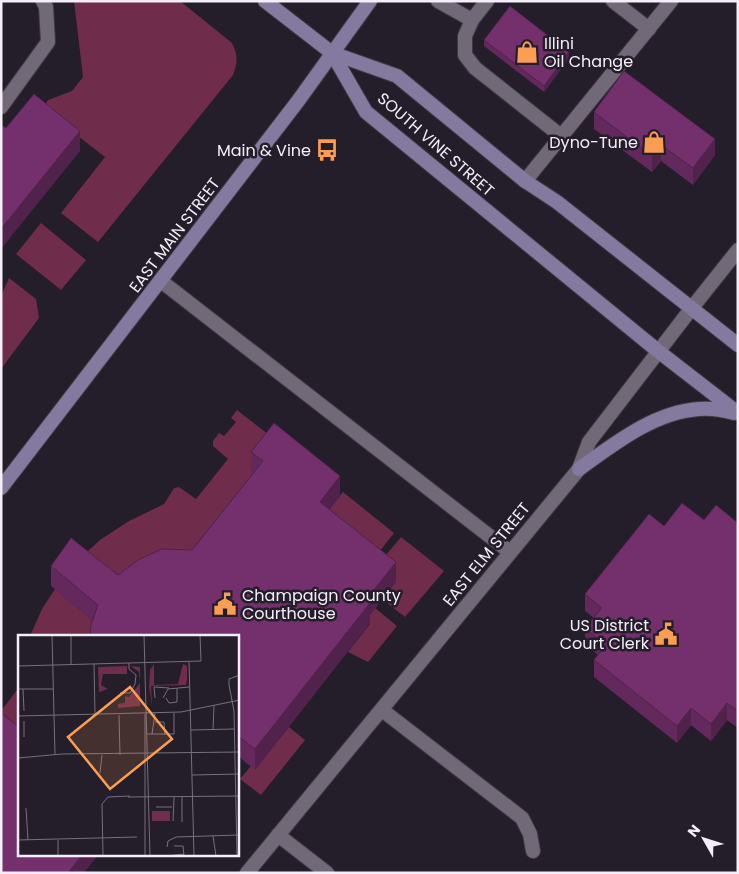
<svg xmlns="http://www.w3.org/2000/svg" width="739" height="874" viewBox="0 0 739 874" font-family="Poppins,sans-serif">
<rect width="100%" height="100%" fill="#241d2a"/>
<!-- green -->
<g fill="#6f2c4b">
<path d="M74 1H180L232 43C238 55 238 62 233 75L98 242 61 213 105 157 43 109 48 100 72 91 83 77Z"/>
<polygon points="41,223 86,260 61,290 16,254"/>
<polygon points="9,278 36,299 39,318 1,369 1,296"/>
<polygon points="237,410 277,441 252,472 263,481 192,570 118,595 76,562 100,540 129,521 164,504 174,488 179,487 196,499 228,459 213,446 213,441 219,433 224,436 236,422 231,418"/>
<polygon points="343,492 394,533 371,562 320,522"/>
<polygon points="401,537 444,571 405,617 382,599 377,566"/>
<polygon points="55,589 98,625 94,636 30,636 42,609"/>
<polygon points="375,608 397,626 368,662 348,652 370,624 366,620"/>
<polygon points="19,670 19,747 1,733 1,711 17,690"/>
<polygon points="289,727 305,740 261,795 240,779 251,766 255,769"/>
</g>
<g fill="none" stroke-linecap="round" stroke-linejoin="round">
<defs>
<g id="service">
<polyline points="438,1 472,20 465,36 465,55 475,68 561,136"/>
<polyline points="613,1 649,29"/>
<polyline points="472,20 487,1"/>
<polyline points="1,107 48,42 46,7 43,1"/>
<polyline points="525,181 671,1"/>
<polyline points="161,281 510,552"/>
<polyline points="382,710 522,818 530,834 533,851"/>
<polyline points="278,835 327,873"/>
</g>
<polyline id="minor" points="691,309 738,250"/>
<polyline id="tertiary" points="247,873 579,469 589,442 691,309"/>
<g id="secondary">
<polyline points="265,1 332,53 397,76 525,181 557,202 738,345"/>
<polyline points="332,53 366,112 658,351 738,413"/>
<path d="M579 469C614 444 654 412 699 409 711 408 723 410 734 413"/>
<polyline points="1,488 298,101 370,1"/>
</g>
</defs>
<!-- service casing -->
<use href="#service" stroke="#403a44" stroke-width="16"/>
<!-- minor casing -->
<use href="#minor" stroke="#403a44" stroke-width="16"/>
<!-- tertiary casing -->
<use href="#tertiary" stroke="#403a44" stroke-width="16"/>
<!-- secondary casing -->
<use href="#secondary" stroke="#403a44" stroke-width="16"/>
<!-- service -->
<use href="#service" stroke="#716878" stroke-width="14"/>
<!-- minor -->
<use href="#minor" stroke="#716878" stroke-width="14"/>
<!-- tertiary -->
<use href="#tertiary" stroke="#716878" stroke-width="14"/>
<!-- secondary -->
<use href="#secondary" stroke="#847aa0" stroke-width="14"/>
</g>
<!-- wall -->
<g fill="#63295d">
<polygon points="484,40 569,58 544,92 484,46"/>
<polygon points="594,112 715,155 693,185 661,161 652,172 594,129"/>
<polygon points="251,452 340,496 330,509 396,582 370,615 370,623 255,770 238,756 238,636 93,621 51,586 51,566 118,575 192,550 253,474 251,472"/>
<polygon points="704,520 738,523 738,728 727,720 711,741 691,725 677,743 594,677 594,660 598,655 585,645 585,628 594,618 585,611 585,594 664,526"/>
</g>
<!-- shaded-wall -->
<g fill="#50224c">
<polygon points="569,52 569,58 544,92 544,86"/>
<polygon points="80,131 80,151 1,249 1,229"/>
<polygon points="715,139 715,155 693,185 693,168"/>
<polygon points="661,145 661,161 652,172 652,156"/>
<polygon points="340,476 340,496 320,522 320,502"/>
<polygon points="396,562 396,582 370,615 370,623 255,770 255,749 366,600"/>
<polygon points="727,703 727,720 711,741 711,724"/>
<polygon points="691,708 691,725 677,743 677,726"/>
<polygon points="82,855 98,855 84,873 68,873"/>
</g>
<!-- building -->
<g fill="#73306c" stroke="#50224c">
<polygon points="510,6 569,52 544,86 484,40"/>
<polygon points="624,71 715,139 693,168 661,145 652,156 594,112"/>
<polygon points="34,94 80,131 1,229 1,125 6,128"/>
<polygon points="274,423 340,476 320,502 396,562 366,600 370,603 255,749 238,736 238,636 90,636 91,625 98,605 51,566 71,538 118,575 138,560 162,549 192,550 263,461 251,452"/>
<polygon points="682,503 704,520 716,505 738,523 738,711 727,703 711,724 691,708 677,726 594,660 606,645 585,628 602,608 585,594 649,514 664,526"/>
<polygon points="1,713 19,727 19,855 82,855 68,873 1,873"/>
</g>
<!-- icons -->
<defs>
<symbol id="shop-bare" viewBox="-9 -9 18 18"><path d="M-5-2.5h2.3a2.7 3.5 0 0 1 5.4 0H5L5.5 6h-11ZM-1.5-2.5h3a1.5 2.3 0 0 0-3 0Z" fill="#fc9e52" stroke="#241d2a" stroke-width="2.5" paint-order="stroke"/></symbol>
<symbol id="bus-bare" viewBox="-9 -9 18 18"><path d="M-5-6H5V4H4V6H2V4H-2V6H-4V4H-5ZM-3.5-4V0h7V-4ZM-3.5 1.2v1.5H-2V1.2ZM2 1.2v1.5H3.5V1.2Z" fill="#fc9e52" stroke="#241d2a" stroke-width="2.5" paint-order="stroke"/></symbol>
<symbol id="civic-bare" viewBox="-9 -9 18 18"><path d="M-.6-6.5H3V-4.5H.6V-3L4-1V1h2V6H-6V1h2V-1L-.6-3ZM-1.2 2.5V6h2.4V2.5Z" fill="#fc9e52" stroke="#241d2a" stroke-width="2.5" paint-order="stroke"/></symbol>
</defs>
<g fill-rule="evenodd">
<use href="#shop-bare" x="511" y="36" width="32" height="32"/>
<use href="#shop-bare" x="638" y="126" width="32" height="32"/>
<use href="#bus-bare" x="311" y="134" width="32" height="32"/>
<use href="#civic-bare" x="209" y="588" width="32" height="32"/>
<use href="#civic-bare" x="650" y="618" width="32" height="32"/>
</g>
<g text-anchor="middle" stroke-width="5" stroke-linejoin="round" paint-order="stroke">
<!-- poi labels -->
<g font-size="16" fill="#f3eef7" stroke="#241d2a" text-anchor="end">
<text x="544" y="49" text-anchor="start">Illini<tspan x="544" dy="18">Oil Change</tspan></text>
<text x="638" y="148">Dyno-Tune</text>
<text x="311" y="156">Main &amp; Vine</text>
<text x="242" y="601" text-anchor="start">Champaign County<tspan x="242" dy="18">Courthouse</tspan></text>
<text x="649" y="631">US District<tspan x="649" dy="18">Court Clerk</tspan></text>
</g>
<!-- street labels -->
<g font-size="16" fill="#f3eef7" stroke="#241d2a">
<text transform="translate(436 144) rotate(41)" y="6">SOUTH VINE STREET</text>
<text transform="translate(174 235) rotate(-53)" y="6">EAST MAIN STREET</text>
<text transform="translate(486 554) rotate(-51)" y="6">EAST ELM STREET</text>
</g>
</g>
<!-- overview -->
<g transform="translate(18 635)">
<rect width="221" height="221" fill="#241d2a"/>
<path d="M136 29V50L160 49 165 29 169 31V44L168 50 133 51 134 71 131 52 132 35ZM109 31V39H85L83 50 90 54 81 57 80 32ZM113 31 122 32V71L100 73V69L107 68V61L111 62 122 48 121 37ZM134 176H152V186H134Z" fill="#6f2c4b"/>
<path fill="none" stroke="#77717c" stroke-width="1" d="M34 0 37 120M126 0 132 221M171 26 176 221M53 29V1M76 29 77 80M0 31 183 26 182 0M0 54H35M5 54 6 76M102 58H112L117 49 118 40 111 34V28M137 63 136 52 151 53M145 63 150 54 171 52M148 63 151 68 159 67V53M101 80 102 120M0 81 163 77 222 65M6 86V102M137 87H146L147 100M173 95 216 94M195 95 196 71M129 99H156V78M134 99 137 78M0 123 44 119 222 117M82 138 84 120M174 140 222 139M110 162 222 161M138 172H154M8 173 10 205M155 186 156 162M164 187V162M195 201 198 221M0 205 119 202M40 205V221M156 211H165L166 221M149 212 150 206 158 202 220 200M85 221 84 169 90 162 112 161M127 221V79M148 221 166 219M219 221 216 76 211 50V44L222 40"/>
<path fill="#fc9e52" fill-opacity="0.15" stroke="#fc9e52" stroke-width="2.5" d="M112 52 154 104 92 154 50 102Z"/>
<rect width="221" height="221" fill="none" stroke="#f3eef7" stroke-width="2.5"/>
</g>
<!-- border -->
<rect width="739" height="874" fill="none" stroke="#f3eef7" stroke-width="5"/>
<!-- north arrow -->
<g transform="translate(704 839) rotate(309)" stroke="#241d2a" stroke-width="4" paint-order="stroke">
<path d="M0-4L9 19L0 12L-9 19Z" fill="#f3eef7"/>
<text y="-8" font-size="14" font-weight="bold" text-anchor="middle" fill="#f3eef7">N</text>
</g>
</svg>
